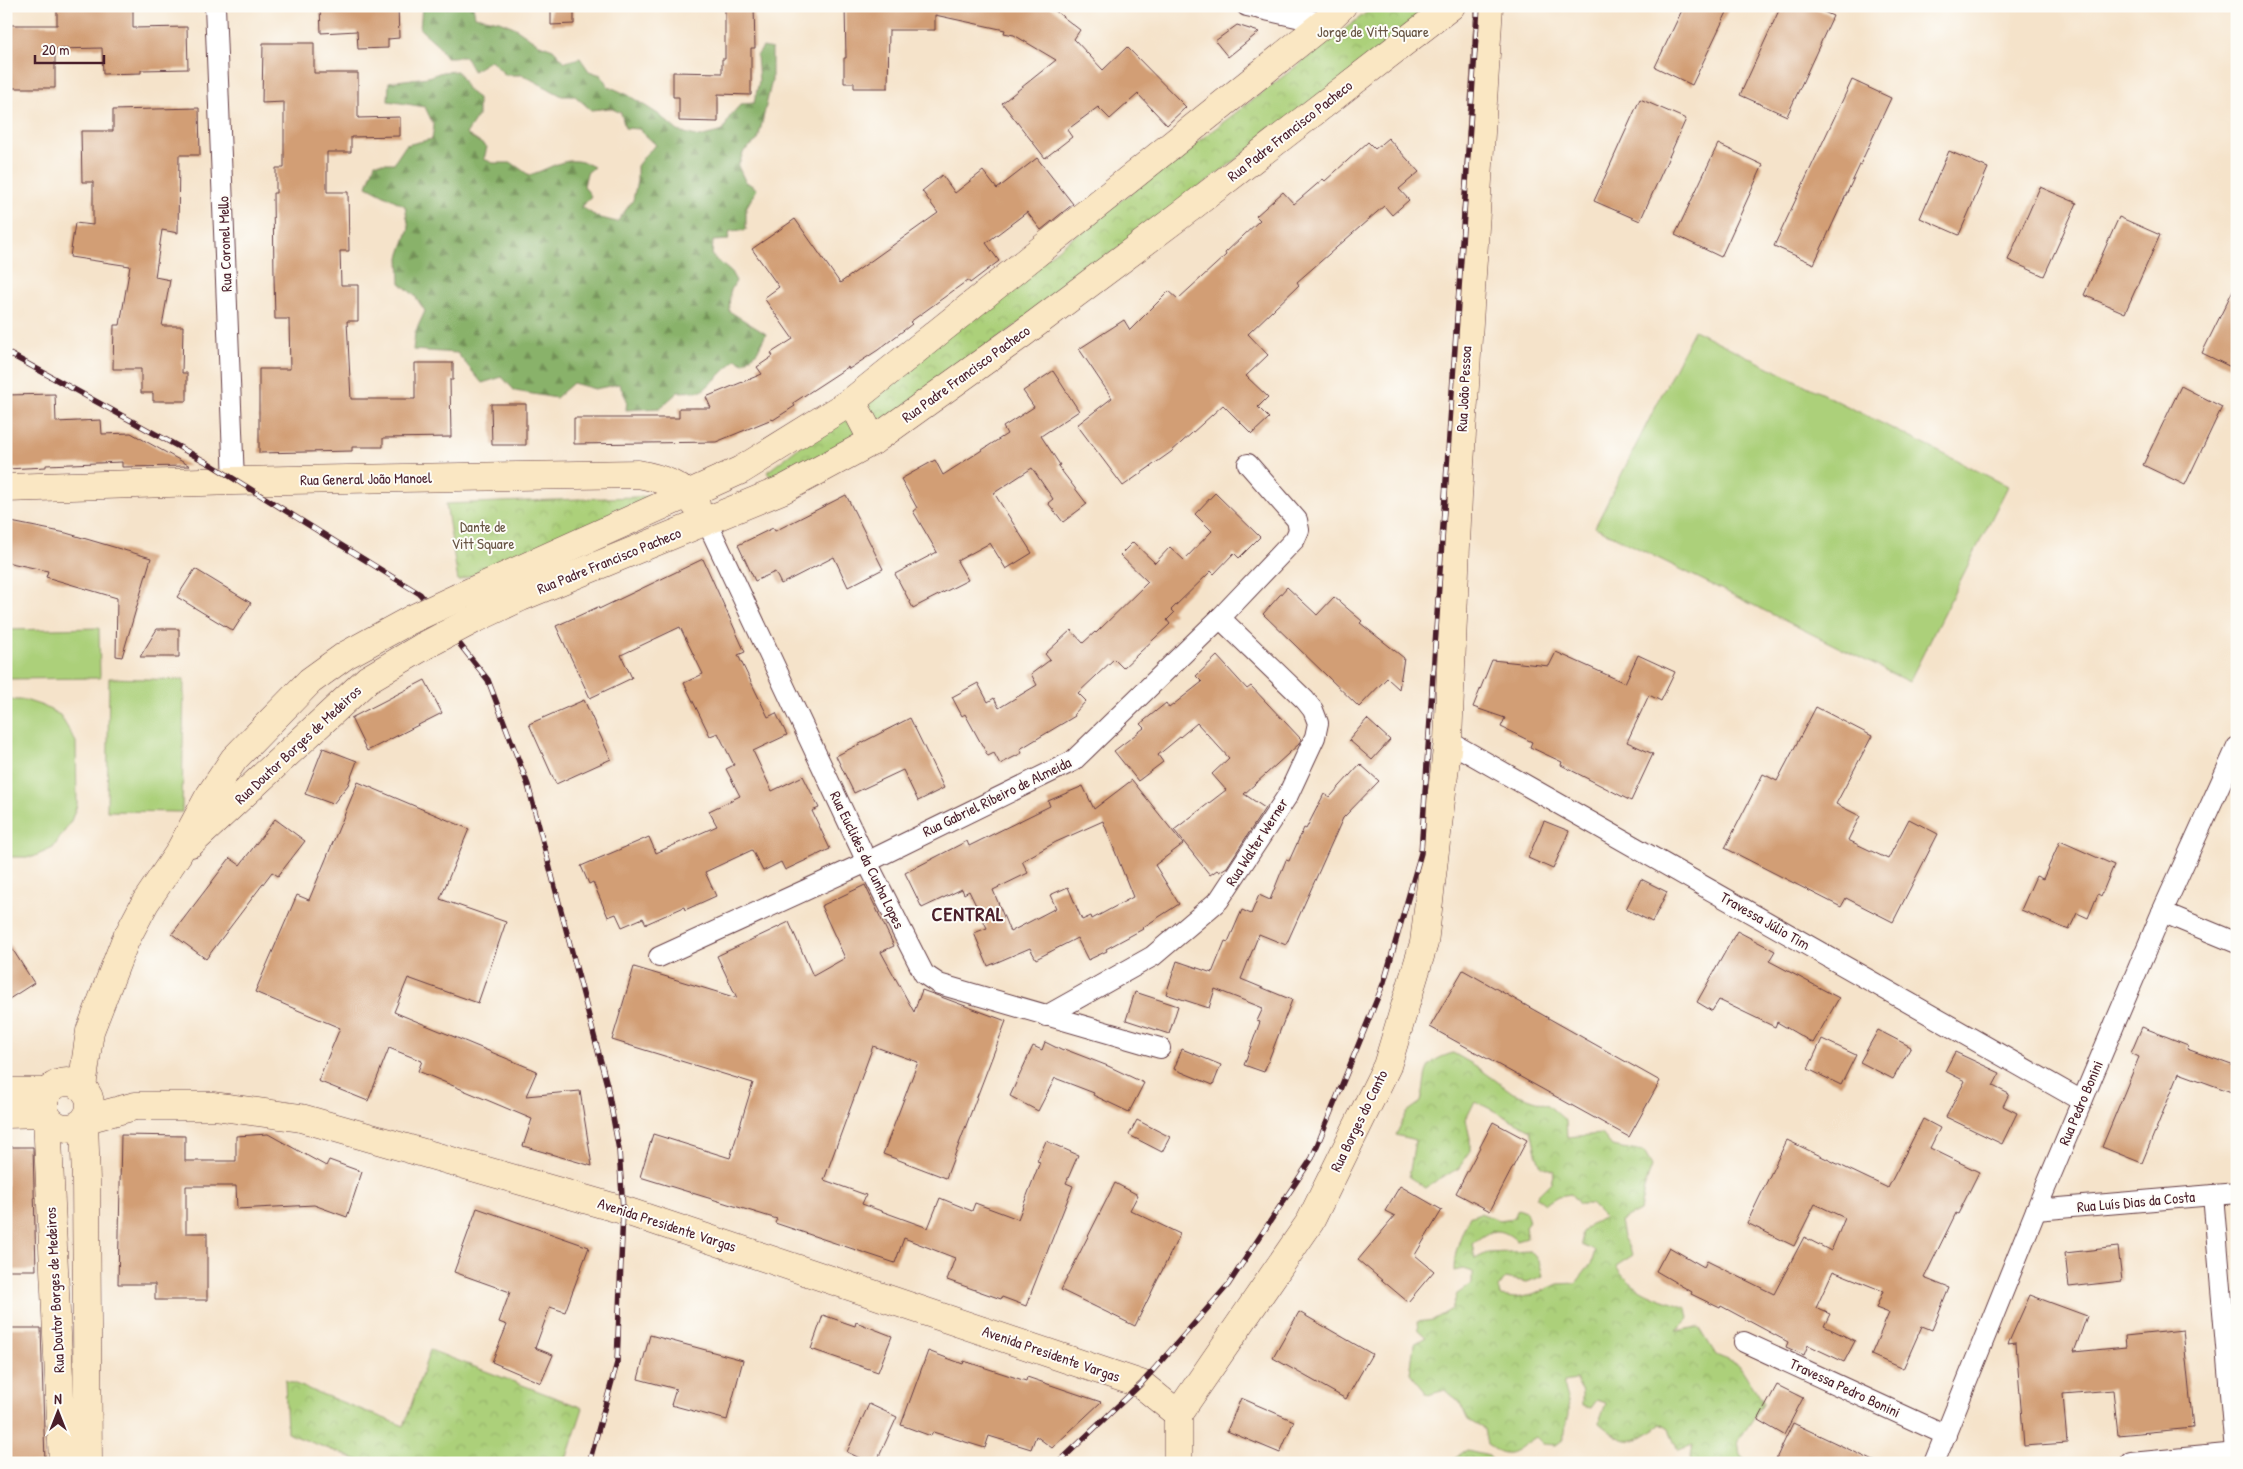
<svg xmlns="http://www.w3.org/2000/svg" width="2243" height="1469" viewBox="0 0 2243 1469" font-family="'Patrick Hand',sans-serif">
<defs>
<pattern id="forest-firs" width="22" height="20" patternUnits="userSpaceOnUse" patternTransform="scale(1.25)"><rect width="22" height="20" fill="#89b26a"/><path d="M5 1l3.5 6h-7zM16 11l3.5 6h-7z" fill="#729057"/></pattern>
<pattern id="park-crowns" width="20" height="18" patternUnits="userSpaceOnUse" patternTransform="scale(1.25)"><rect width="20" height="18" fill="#acd07a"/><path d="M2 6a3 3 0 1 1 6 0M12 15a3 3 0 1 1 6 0" fill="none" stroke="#96b26a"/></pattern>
</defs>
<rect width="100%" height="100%" fill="#fdfcf7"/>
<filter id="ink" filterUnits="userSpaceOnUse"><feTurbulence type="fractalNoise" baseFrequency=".02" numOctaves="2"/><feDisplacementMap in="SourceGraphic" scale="10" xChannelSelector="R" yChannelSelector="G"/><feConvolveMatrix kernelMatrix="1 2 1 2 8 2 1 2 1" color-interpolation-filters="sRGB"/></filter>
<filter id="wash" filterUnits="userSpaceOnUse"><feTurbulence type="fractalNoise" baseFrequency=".0096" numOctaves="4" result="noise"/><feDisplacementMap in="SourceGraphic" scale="20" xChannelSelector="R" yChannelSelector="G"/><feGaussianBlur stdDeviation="1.12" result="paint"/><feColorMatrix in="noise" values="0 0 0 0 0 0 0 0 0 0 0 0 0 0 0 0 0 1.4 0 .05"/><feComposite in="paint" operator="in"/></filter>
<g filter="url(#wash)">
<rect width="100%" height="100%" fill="#f5e3ca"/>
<!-- forest -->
<path fill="url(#forest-firs)" stroke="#6a684a" d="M422 6H473L475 16 499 21 514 27 537 43 553 49 565 62 580 58 589 71 601 75 608 86 628 95 658 114 678 131 699 137 723 131 730 116 741 104 754 103 759 81 757 56 763 47 772 49V80L758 140 744 151 738 166 745 181 757 189 746 208V230L730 231 728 240 713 241 712 256 731 272 736 281 730 292 729 311 766 334 757 352 744 363 736 359 718 377 702 391 678 392 660 408 626 410 627 400 619 384 595 389 573 383 556 398 515 391 502 377 482 383 457 353 413 350 415 333 425 311 415 296 400 283 399 257 409 228 405 206 367 186 375 163H394L406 145 432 139 434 126 425 107 388 101 389 82 428 77 442 72 457 71C467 85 462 87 478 98V116L466 134 487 147 484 159 493 163H512L529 175C554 168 567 152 594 167L587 173 584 186 591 196 582 207 597 217 617 222 633 200 637 181V166L646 154 656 145 639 129 625 128 621 113 610 108 591 110 575 96H562L523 75H505L491 60 473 71 466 57H446L437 44 420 29Z"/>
<!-- park -->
<g fill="url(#park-crowns)" stroke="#7b7852">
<polygon points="1375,6 1431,6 1435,10 858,444 777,487 767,472"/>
<polygon points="660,496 458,581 446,504"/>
<path d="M1453 1053 1476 1066 1513 1093 1548 1105 1566 1121 1567 1137 1602 1134 1612 1146 1644 1152 1652 1166 1644 1188 1640 1211 1620 1221 1623 1237 1633 1255 1616 1266C1635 1294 1657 1297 1687 1308L1689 1318 1676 1331 1699 1327 1716 1355 1739 1365 1764 1403 1738 1441 1740 1455 1748 1463H1690L1693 1445 1678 1450 1669 1429 1661 1424C1632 1446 1627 1446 1599 1423L1606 1403 1597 1400 1591 1408 1582 1406V1392L1576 1380 1564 1382C1563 1394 1568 1397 1569 1407 1571 1419 1562 1426 1564 1439L1556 1445 1543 1444 1536 1437C1513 1451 1513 1461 1487 1445L1484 1429 1468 1420 1459 1401 1445 1390 1428 1395 1410 1373 1414 1344 1426 1337 1418 1330 1417 1322 1433 1320 1452 1309 1457 1294 1472 1284V1272L1463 1269 1454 1271C1454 1251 1461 1235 1469 1217L1480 1213 1499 1220 1514 1218 1518 1209 1526 1212 1529 1222 1525 1227 1527 1238 1517 1241C1499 1225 1489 1230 1472 1244L1475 1259 1487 1253 1530 1251 1539 1261 1543 1276 1527 1282 1505 1278 1498 1287 1500 1296 1515 1298 1533 1295 1558 1284 1576 1283 1591 1264 1595 1251 1582 1245 1581 1233 1591 1224 1604 1217 1591 1204H1579L1571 1194 1558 1196 1545 1204 1536 1197 1551 1182 1554 1171 1541 1166 1536 1153 1531 1130 1475 1101 1466 1119 1470 1139V1152L1458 1169 1437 1180 1426 1188 1409 1177 1415 1140 1396 1135 1407 1112 1421 1102C1428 1073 1419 1063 1453 1053Z"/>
<polygon points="430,1350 583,1408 565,1463 366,1463 287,1433 285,1380 404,1426"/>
<polygon points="1467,1450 1489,1455 1494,1463 1448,1463"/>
</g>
<!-- pitch -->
<g fill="#acd07a" stroke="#7b7852">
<polygon points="1694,330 2008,486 1909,682 1595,527"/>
<polygon points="99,628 100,678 6,679 6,630"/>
<polygon points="109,678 184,680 182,812 107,811"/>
<polygon points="6,700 25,700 43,706 60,715 76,742 77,805 71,821 53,848 33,857 6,857"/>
</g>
<g id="blocks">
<!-- building -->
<g fill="#d29e74" fill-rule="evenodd">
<polygon points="57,6 133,6 133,28 187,27 188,69 141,70 141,73 103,74 102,48 55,49 55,88 6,88 9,25 57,25"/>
<polygon points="320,6 398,6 399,38 388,39 388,48 358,49 357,31 321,33"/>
<polygon points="551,6 574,6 574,24 551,25"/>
<polygon points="725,6 754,6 755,48 751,48 751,95 718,94 718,122 679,121 679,97 673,97 673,72 722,73 722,59 725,59"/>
<polygon points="845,6 1049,6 1080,30 1074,39 1103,70 1127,47 1186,107 1167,125 1138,94 1110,119 1098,107 1067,130 1072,137 1045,158 1002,103 1056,60 1014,35 1004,33 1005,30 935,15 935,30 889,30 888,88 854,88 854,83 844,83 844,58 846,58"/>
<polygon points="1684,6 1730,6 1692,85 1655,67"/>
<polygon points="1781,6 1810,6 1833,16 1787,116 1740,95"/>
<polygon points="1237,25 1259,32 1228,57 1215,41"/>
<polygon points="263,43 314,43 314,73 358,73 358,118 400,117 400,136 351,137 351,152 327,152 327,192 348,192 349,251 340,251 341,285 358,285 358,321 347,321 351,399 415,399 415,363 453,363 453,380 450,380 451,437 383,438 383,447 352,447 352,451 259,453 259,369 290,369 289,319 275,319 274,276 273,193 276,193 276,168 284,168 284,102 262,103"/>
<polygon points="1852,80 1891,98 1814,264 1774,246"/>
<polygon points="1640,99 1686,119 1640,221 1594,201"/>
<polygon points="199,108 200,155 179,155 178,233 162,230 155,277 170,280 162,326 183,326 182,373 187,373 187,401 153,401 153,393 141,393 141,369 113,369 114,325 120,325 130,266 70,257 75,223 93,225 93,182 82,182 81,131 113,131 113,110"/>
<polygon points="1388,138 1419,172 1399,189 1409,200 1392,215 1384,206 1297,282 1299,285 1248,334 1268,355 1246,376 1268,397 1258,407 1269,418 1252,434 1223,405 1171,452 1123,486 1077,425 1112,398 1079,349 1124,320 1130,330 1169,291 1178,299 1226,255 1225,253 1260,220 1256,216 1283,192 1294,204 1323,179 1325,181 1368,142 1375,149"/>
<polygon points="1718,144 1763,165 1721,257 1675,235"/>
<polygon points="1949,151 1988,168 1959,235 1920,218"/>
<polygon points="1037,158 1073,204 1041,230 1027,212 986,243 999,261 970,283 968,280 910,322 912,324 878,350 849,369 848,367 793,403 795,406 773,420 772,419 716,442 574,444 574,418 679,418 679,408 711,408 706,397 762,374 757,367 773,356 771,353 793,339 764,298 779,287 752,249 795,219 840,283 938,213 922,191 942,175 955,193 983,171 997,189"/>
<polygon points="2040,187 2077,203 2044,276 2008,260"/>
<polygon points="2119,217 2160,235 2125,313 2084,295"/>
<polygon points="2237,282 2237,370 2202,353"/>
<polygon points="1053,371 1079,411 1041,436 1060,465 1058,466 1087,504 1063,522 1048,503 1053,499 1032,468 994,493 1032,553 1006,569 990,543 957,561 968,580 913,608 895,574 937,552 913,511 917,508 901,479 935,460 943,475 1007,434 1003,427 1034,407 1023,391"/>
<polygon points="2181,386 2222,407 2185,485 2143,465"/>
<polygon points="55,394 56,422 101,420 102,434 131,433 190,466 122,467 122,462 46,465 46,467 6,469 6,395"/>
<polygon points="491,404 526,404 526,445 492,445"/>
<polygon points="1215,493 1260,537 1239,558 1234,553 1214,574 1211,571 1171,610 1174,613 1167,620 1170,624 1123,668 1114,659 1078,693 1086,701 1074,714 1075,716 1020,749 1022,753 1000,764 994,753 988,756 965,714 962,716 952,697 978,683 988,702 994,698 999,708 1037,685 1031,674 1050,660 1045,654 1071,630 1083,643 1095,632 1096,633 1148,582 1120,555 1133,542 1155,563 1170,547 1184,560 1212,531 1195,514"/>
<polygon points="846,495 883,569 848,587 834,557 781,584 775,572 755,581 738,545 773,528 775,531"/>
<polygon points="6,521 66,533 151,558 122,657 116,656 117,598 46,577 48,571 6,562"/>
<polygon points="703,559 745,652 738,655 768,717 776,713 787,735 753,751 772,791 803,776 819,808 812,811 830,849 785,870 781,862 763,871 752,850 705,872 716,896 685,910 684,907 646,924 643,918 622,927 616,914 608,917 593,882 589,884 581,866 649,837 656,853 717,826 709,811 740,796 726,769 734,765 718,733 710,736 684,683 703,674 680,627 621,655 632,678 590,698 556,626 598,607 599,609"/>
<polygon points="195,569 251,603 233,631 177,597"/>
<polygon points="1287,587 1317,615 1334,597 1362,621 1360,623 1404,658 1399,689 1387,678 1359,707 1263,614"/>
<polygon points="157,629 179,629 179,657 140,657"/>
<polygon points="1556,652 1625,683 1638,655 1675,672 1661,701 1649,695 1627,742 1653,754 1631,801 1561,765 1562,762 1530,747 1532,742 1501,727 1505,718 1473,707 1492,660 1549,666"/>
<polygon points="1217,656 1247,689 1251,686 1301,739 1299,744 1244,794 1265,808 1227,867 1219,872 1217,870 1210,875 1174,830 1226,790 1212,774 1229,758 1197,723 1158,755 1163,762 1138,781 1114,751 1144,728 1140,724 1166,703 1169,708 1202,682 1196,676"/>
<polygon points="425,680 442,713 367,751 351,718"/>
<polygon points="584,700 611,759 556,784 529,724"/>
<polygon points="1816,707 1872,736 1836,804 1860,816 1848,840 1888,859 1909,819 1938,834 1893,922 1846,898 1841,907 1725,848 1763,774 1777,781"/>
<polygon points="910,718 944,788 918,801 903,770 854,793 836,756"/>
<polygon points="1367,719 1390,740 1372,760 1349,740"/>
<polygon points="323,748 357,761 348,785 333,804 305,794"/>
<polygon points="1360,764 1379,781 1343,818 1286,945 1259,934 1241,979 1292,1000 1264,1072 1244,1065 1260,1022 1257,1021 1263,1008 1215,989 1209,1008 1166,994 1177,961 1212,973 1225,941 1228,942 1242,910 1251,914 1259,895 1270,900 1286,860 1289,861 1304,828 1306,829 1324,794 1330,797"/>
<path d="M1132 780 1183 844 1155 865 1179 904 1142 928 1143 929 1106 949 1107 951 1088 960 1077 938 1036 959 1030 948 988 966 974 933 987 928 969 891 964 894 962 889 922 908 905 873 967 841 969 846 1050 806 1048 801 1083 786 1094 809ZM1103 821 1133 897 1092 919 1091 916 1082 920 1068 887 1050 895 1056 908 1010 932 993 890 1028 873 1022 861 1056 842Z"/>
<polygon points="358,782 469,829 440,899 506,922 478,1003 408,978 394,1012 537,1071 526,1096 580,1091 592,1166 523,1146 532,1119 418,1071 422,1061 389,1048 368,1101 318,1081 340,1028 255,992 297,895 309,900"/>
<polygon points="275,819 305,841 278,876 272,872 206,959 172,934 230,858 240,865"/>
<polygon points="1544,821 1569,831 1553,869 1528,858"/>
<polygon points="2060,841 2114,865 2101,896 2098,894 2088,918 2077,913 2069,930 2021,910 2036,876 2043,879"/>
<polygon points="1641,879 1667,892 1652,922 1626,909"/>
<polygon points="865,885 894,946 881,952 914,1012 922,990 1006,1021 946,1178 883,1154 918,1062 873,1046 824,1180 866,1195 862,1204 928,1228 940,1198 972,1211 975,1203 1018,1219 1040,1162 1037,1161 1046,1141 1078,1155 1066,1183 1073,1186 1026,1306 1002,1297 1001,1299 947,1280 955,1258 904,1238 895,1263 775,1223 777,1219 640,1177 653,1134 730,1158 753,1083 612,1040 634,967 737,998 717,956 789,922 813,976 845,958 821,906"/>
<polygon points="1737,931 1775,951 1769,961 1839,998 1813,1043 1777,1022 1775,1027 1719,1000 1712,1011 1697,1002"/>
<polygon points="6,939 34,983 6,1001"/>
<polygon points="1463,970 1660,1081 1629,1137 1430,1027"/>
<polygon points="1135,992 1178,1006 1169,1034 1126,1020"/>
<polygon points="2142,1027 2188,1045 2187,1049 2237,1067 2237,1094 2179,1073 2142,1163 2102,1147 2139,1057 2131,1053"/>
<polygon points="1878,1030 1911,1047 1893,1079 1860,1062"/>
<polygon points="1822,1039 1856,1055 1841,1085 1808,1069"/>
<polygon points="1045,1042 1063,1051 1064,1049 1108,1066 1144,1083 1129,1112 1093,1095 1094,1093 1055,1078 1038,1111 1010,1096 1033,1046 1042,1050"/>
<polygon points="1182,1049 1221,1065 1213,1085 1174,1069"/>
<polygon points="1955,1052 2000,1073 1993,1086 2009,1094 2003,1106 2017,1113 2002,1144 1946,1117 1965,1081 1945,1071"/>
<polygon points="1923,1119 1940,1128 1930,1148 1979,1172 1958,1214 1956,1213 1924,1278 1949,1288 1932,1330 1922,1326 1903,1369 1871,1355 1889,1313 1876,1308 1883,1291 1833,1271 1816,1308 1830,1314 1824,1326 1855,1341 1844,1362 1808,1345 1804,1355 1786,1347 1788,1342 1721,1306 1720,1308 1691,1294 1692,1292 1656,1271 1669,1247 1704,1267 1707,1261 1774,1294 1804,1237 1831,1251 1845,1218 1815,1204 1794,1246 1747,1223 1787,1140 1888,1188"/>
<polygon points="1137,1120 1170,1137 1162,1152 1129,1135"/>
<polygon points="1493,1122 1527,1140 1490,1211 1456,1193"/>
<polygon points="268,1134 326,1166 329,1160 362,1172 347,1217 314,1205 237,1209 236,1186 186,1186 186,1233 207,1233 207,1300 155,1300 155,1284 118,1284 121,1135 185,1136 185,1161 236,1161 236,1136"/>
<polygon points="6,1147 33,1147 36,1270 6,1270 6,1227 8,1227"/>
<polygon points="1115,1183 1138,1195 1130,1210 1180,1234 1135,1326 1061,1290"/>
<polygon points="1400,1186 1442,1210 1415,1255 1434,1271 1408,1302 1358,1260 1395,1216 1385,1211"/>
<polygon points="477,1208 589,1247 565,1312 550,1307 535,1348 553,1355 541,1383 492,1362 507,1325 499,1322 510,1292 454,1272"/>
<polygon points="2118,1247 2122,1281 2069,1287 2065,1253"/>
<polygon points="2030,1295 2087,1316 2074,1352 2126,1347 2125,1336 2183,1330 2193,1428 2118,1435 2113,1390 2063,1394 2067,1443 2024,1446 2016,1343 2008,1344"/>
<polygon points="1299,1312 1372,1354 1346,1399 1273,1358"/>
<polygon points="823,1315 855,1326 856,1322 892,1336 878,1372 811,1349"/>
<polygon points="6,1328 41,1328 45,1463 6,1463"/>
<polygon points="650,1335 743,1360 727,1420 671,1405 676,1389 638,1379"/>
<polygon points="928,1351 963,1364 964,1361 1026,1381 1027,1377 1101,1402 1052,1448 1036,1436 1031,1449 989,1436 985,1448 933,1432 931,1436 901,1425"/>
<polygon points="1777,1385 1803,1398 1784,1435 1758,1420"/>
<polygon points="1241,1398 1294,1421 1280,1453 1227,1431"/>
<polygon points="869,1404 897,1417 876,1463 870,1463 847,1452"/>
<polygon points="1793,1423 1878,1463 1774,1463"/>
</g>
</g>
</g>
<g filter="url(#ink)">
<use href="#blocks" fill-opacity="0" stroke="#643c43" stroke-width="1"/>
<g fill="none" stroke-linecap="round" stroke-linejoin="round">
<defs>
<g id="street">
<polyline points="215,6 234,481"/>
<polyline points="1247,6 1324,23"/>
<polyline points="706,520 867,862 924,974 939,984 1160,1048"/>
<polyline points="1448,741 2082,1101"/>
<polyline points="2162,912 2237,943"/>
<polyline points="659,957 867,862 1073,761 1220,618 1295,539 1299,530 1297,520 1248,464"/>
<polyline points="1046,1016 1153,956 1219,900 1288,795 1315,737 1318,723 1313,710 1305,700 1220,618"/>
<polyline points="2213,1195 2236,1463"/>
<polyline points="2036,1210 2237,1193"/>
<polyline points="1744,1342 1946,1435"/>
<polyline points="1934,1463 2036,1210 2162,912 2237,747"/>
<polyline points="2131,1463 2237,1453"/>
</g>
<g id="secondary">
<polyline points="852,401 873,441"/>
<path d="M6 488 234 481 638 474C660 478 683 485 696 505"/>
<polyline points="459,597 741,470 852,401 1324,23 1342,6"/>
<polyline points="475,619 521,597 784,489 873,441 1022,334 1190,208 1451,6"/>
<polyline points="191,843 368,679 424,646"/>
<circle cx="67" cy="1105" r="23"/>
<polyline points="82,1087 90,1031 125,941 145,903 178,854 208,798 234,759 310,681 346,655 412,619"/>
<polyline points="6,1092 48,1092"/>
<polyline points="6,1114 45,1113"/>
<polyline points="47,1118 63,1463"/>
<polyline points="87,1119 135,1106 214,1106 301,1118 623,1210 1141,1384 1178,1414"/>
<polyline points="84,1122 86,1181 88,1463"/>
<polyline points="1178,1463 1178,1414 1310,1222 1387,1066 1424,943 1448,741 1458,496 1489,6"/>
</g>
</defs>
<!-- street casing -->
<use href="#street" stroke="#643c43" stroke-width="22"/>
<!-- secondary casing -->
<use href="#secondary" stroke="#643c43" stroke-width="29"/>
<!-- street -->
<use href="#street" stroke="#fff" stroke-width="20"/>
<!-- secondary -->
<use href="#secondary" stroke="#fae7c3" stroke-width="28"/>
<defs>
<g id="rail">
<polyline points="6,352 210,464 420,594 488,680 528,785 607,1085 619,1150 623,1210 617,1363 589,1463"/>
<polyline points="1058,1463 1141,1384 1228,1285 1312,1158 1384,982 1421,853 1478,6"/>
</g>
</defs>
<!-- rail casing -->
<use href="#rail" stroke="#4a1f2b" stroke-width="5.5"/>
<!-- rail -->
<use href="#rail" stroke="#fdfcf7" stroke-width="4" stroke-dasharray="11" stroke-linecap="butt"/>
<defs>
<g id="secondary-bridge">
<polyline points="412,619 459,597"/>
<polyline points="424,646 475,619"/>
</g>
</defs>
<!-- secondary-bridge casing -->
<use href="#secondary-bridge" stroke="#643c43" stroke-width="29" stroke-linecap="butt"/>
<!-- secondary-bridge -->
<use href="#secondary-bridge" stroke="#fae7c3" stroke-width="28"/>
</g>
</g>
<g text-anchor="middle" stroke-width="4" stroke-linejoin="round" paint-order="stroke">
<!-- park labels -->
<g font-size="15" fill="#675443" stroke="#fdfcf7">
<text x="1373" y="37">Jorge de Vitt Square</text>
<text x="483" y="532">Dante de<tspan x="483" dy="17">Vitt Square</tspan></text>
</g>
<!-- street labels -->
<g font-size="15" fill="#4a1f2b" stroke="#fdfcf7">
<text transform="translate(1290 131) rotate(-38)" y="5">Rua Padre Francisco Pacheco</text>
<text transform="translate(225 244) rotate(-92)" y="5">Rua Coronel Mello</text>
<text transform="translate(966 374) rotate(-36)" y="5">Rua Padre Francisco Pacheco</text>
<text transform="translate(1464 389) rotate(-87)" y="5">Rua João Pessoa</text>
<text transform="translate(366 479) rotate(-1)" y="5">Rua General João Manoel</text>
<text transform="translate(609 561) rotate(-22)" y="5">Rua Padre Francisco Pacheco</text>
<text transform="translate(298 745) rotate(-43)" y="5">Rua Doutor Borges de Medeiros</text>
<text transform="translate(997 797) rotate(-26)" y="5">Rua Gabriel Ribeiro de Almeida</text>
<text transform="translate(1257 842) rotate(-57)" y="5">Rua Walter Werner</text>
<text transform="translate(867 860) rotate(64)" y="5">Rua Euclides da Cunha Lopes</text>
<text transform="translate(1765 921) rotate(30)" y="5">Travessa Júlio Tim</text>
<text transform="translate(2081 1103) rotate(-67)" y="5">Rua Pedro Bonini</text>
<text transform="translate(1359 1121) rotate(-64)" y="5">Rua Borges do Canto</text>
<text transform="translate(2136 1202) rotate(-5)" y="5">Rua Luís Dias da Costa</text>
<text transform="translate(667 1225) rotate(18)" y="5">Avenida Presidente Vargas</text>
<text transform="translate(55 1290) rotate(-93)" y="5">Rua Doutor Borges de Medeiros</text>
<text transform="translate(1051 1354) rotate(19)" y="5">Avenida Presidente Vargas</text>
<text transform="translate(1845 1388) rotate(25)" y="5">Travessa Pedro Bonini</text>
</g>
<!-- district labels -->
<g font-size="20" font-weight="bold" letter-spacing="1" fill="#4a1f2b" stroke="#fdfcf7">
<text x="968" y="921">CENTRAL</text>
</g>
</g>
<!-- margin -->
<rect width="2243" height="1469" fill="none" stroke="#fdfcf7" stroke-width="25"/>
<!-- north arrow -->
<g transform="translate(58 1412)" stroke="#fdfcf7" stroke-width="4" paint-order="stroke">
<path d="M0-4L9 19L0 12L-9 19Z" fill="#4a1f2b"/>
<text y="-8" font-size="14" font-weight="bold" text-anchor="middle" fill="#4a1f2b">N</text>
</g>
<!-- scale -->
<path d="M35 55v8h69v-8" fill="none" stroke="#4a1f2b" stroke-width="2.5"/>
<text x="42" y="55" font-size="15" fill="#4a1f2b" stroke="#fdfcf7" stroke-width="4" paint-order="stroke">20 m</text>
</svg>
